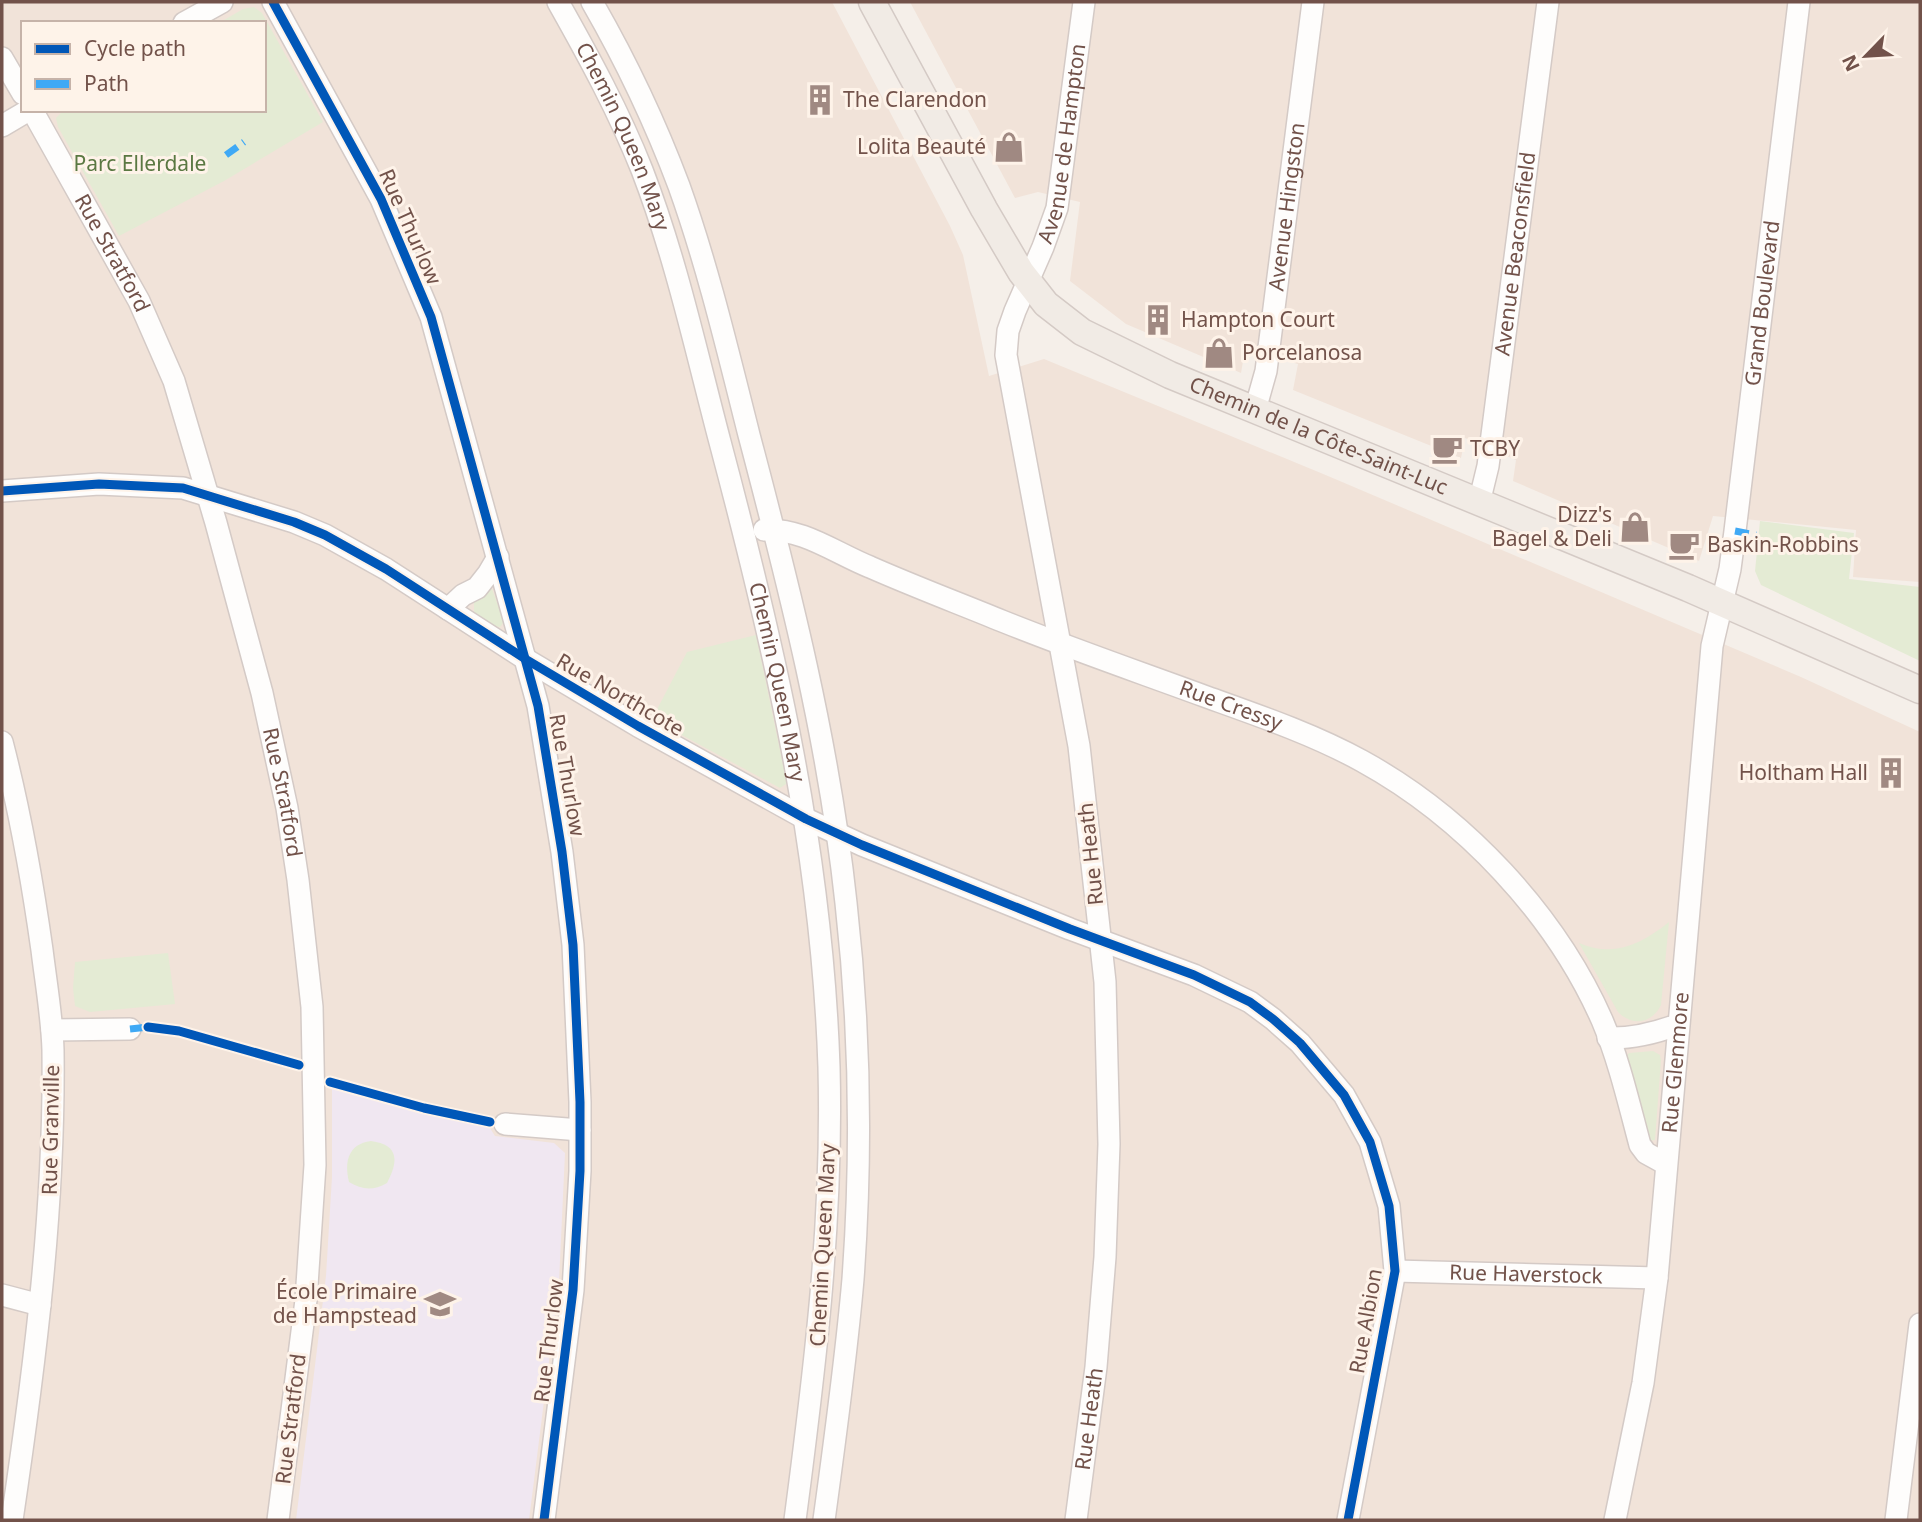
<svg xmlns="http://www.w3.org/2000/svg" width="1922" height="1522" viewBox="0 0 1922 1522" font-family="'Noto Sans',sans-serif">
<rect width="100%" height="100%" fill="#f5efe9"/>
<!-- residential -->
<g fill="#f1e3d9" fill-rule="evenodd">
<path d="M2 2H832L950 226 963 255 989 376 1044 359 1328 476 1801 677 1920 732V1520H2ZM23 23H264V110H23Z"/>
<polygon points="910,2 1920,2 1920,582 1853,577 1856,530 1713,516 1699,561 1513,481 1516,460 1465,438 1461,458 1293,390 1298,364 1245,350 1241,373 1126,324 1070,281 1080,202 1038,192 1015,198"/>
</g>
<!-- education -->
<polygon fill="#f0e7f1" points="332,1086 421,1111 488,1125 495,1136 554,1143 565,1153 559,1282 529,1520 296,1520 326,1276 332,1177"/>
<!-- green -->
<g fill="#e4ebd4">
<polygon points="254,7 262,13 323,122 224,181 119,236 58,127 56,118 64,110 264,110 264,23 219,23 243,9"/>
<polygon points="1760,521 1854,533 1849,579 1920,587 1920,661 1761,585 1755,571"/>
<polygon points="487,588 492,589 504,622 500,627 495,626 474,612 474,603"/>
<polygon points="756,635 786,779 786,784 780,788 652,719 687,652"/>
<path d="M1669 922 1661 1005C1652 1023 1633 1027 1618 1012L1579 943C1613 958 1642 944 1669 922Z"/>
<polygon points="168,953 175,1004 90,1012 75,1006 73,988 75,962"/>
<polygon points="1653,1051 1660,1055 1661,1060 1655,1140 1648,1141 1641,1106 1626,1057 1629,1053"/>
<path d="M371 1141C400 1145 398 1162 387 1183 373 1191 362 1190 349 1182 344 1162 348 1144 371 1141Z"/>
</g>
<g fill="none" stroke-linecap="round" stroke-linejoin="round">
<defs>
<g id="minor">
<polyline points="273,2 381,199 431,317 538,706 562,852 573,945 580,1102 580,1171 573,1290 544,1520"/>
<path id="s1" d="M558 2C589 57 619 112 642 170 676 258 696 351 720 442 775 649 822 851 829 1067 833 1221 815 1368 795 1520"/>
<path d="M592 2C626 61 655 122 679 186 708 267 728 352 749 435 790 590 829 743 846 903 860 1027 862 1155 853 1279 846 1360 835 1440 824 1520"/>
<polyline points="184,23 222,2"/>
<polyline points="2,58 23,94"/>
<path id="s2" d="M32 110 139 301 174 381 216 523 262 693 287 808 298 880 312 1007 315 1165 306 1300 278 1520"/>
<polyline points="2,126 29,110"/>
<path id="s3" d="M1255 410 1266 371 1313 2"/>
<polyline points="2,491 99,484 183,488 294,522 325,535 386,569 527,660 638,726 806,819 862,845 1070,929 1194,975 1250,1002 1273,1019 1300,1043 1344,1095 1370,1142 1389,1206 1395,1271 1348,1520"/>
<path id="s4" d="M1479 503 1488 466 1548 2"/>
<path id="s5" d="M764 530C803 528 835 553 870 567 913 586 958 603 1002 621 1069 648 1136 671 1204 696 1257 715 1313 734 1362 761 1464 817 1555 914 1602 1020 1619 1060 1629 1104 1640 1145L1646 1153 1666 1164"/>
<polyline points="448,609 463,595 477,588 488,574 498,557"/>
<path d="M2 742C20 811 32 879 42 950 46 983 52 1017 53 1050 55 1208 35 1364 12 1520"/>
<polyline points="52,1030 130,1029"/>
<path d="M1608 1038C1633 1039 1655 1033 1677 1025"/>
<polyline points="505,1124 580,1130"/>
<path id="s6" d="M1395 1271 1657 1278"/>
<polyline points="2,1295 40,1305"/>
<path id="s7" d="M1076 1520 1096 1367 1105 1257 1109 1144 1105 982 1079 746 1006 355 1008 331 1015 311 1043 247 1057 208 1084 2"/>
<path id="s8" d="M1615 1520 1643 1383 1657 1278 1712 646 1730 569 1735 531 1799 2"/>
<polyline points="1896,1520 1920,1324"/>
</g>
<g id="major">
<path id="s9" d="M872 2 984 209 1021 272 1046 304 1082 332 1170 375 1688 588 1920 690"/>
</g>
</defs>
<!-- minor casing -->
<use href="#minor" stroke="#d4cac6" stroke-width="24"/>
<!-- major casing -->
<use href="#major" stroke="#d4cac5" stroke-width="29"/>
<!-- minor -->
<use href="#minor" stroke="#fefdfc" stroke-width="21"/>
<!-- major -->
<use href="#major" stroke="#f1ebe5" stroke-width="26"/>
<!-- quiet -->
<g stroke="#3fa9f5" stroke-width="7" stroke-dasharray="14 7" stroke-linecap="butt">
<polyline points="226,155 244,142"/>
<polyline points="1735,531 1756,535"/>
<polyline points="130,1029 148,1027"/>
</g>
<defs>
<g id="cycleway">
<polyline points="273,2 381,199 431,317 538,706 562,852 573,945 580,1102 580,1171 573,1290 544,1520"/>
<polyline points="2,491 99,484 183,488 294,522 325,535 386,569 527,660 638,726 806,819 862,845 1070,929 1194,975 1250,1002 1273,1019 1300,1043 1344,1095 1370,1142 1389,1206 1395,1271 1348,1520"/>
<polyline points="148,1027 179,1031 299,1065"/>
<polyline points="330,1082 424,1108 490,1122"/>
</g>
</defs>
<!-- cycleway casing -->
<use href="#cycleway" stroke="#fef3e9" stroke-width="13"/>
<!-- cycleway -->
<use href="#cycleway" stroke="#0057b8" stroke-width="9"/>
</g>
<!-- icons -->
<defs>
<symbol id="building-bare" viewBox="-9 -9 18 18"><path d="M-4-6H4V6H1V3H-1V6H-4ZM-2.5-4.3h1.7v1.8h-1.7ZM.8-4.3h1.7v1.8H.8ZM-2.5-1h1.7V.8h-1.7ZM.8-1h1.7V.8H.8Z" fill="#a08982" stroke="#fef3e9" stroke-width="2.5" paint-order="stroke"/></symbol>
<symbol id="shop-bare" viewBox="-9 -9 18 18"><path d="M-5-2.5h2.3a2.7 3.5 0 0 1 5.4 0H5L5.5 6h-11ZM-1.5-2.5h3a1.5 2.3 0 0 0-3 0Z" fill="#a08982" stroke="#fef3e9" stroke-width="2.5" paint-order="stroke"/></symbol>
<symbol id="cafe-bare" viewBox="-9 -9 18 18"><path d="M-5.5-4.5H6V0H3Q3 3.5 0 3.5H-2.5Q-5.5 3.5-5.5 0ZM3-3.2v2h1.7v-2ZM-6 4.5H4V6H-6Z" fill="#a08982" stroke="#fef3e9" stroke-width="2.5" paint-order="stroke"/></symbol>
<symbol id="school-bare" viewBox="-9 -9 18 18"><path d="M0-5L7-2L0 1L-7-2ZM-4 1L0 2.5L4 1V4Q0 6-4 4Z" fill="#a08982" stroke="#fef3e9" stroke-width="2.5" paint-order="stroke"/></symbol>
</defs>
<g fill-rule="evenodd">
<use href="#building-bare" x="798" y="78" width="44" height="44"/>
<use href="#shop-bare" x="987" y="125" width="44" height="44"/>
<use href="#building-bare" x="1136" y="298" width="44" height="44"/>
<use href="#shop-bare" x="1197" y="331" width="44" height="44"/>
<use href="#cafe-bare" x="1425" y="427" width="44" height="44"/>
<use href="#shop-bare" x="1613" y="505" width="44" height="44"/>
<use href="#cafe-bare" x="1662" y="523" width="44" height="44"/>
<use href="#building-bare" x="1869" y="751" width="44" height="44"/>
<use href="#school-bare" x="418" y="1282" width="44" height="44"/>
</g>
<g text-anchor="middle" stroke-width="6" stroke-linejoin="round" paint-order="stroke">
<!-- poi labels -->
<g font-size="21" fill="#72524a" stroke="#fef3e9" text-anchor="start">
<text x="843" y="107">The Clarendon</text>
<text x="986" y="154" text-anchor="end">Lolita Beauté</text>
<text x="1181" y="327">Hampton Court</text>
<text x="1242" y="360">Porcelanosa</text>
<text x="1470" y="456">TCBY</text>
<text x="1612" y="522" text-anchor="end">Dizz's<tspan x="1612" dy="24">Bagel &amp; Deli</tspan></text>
<text x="1707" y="552">Baskin-Robbins</text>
<text x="1868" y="780" text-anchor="end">Holtham Hall</text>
<text x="417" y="1299" text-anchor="end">École Primaire<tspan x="417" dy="24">de Hampstead</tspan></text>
</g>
<!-- street labels -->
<g font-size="21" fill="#72524a" stroke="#fef3e9">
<text dy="7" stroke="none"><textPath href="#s1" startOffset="150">Chemin Queen Mary</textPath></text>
<text dy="7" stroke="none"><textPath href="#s7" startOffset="1396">Avenue de Hampton</textPath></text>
<text dy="7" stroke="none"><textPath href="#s3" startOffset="206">Avenue Hingston</textPath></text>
<text transform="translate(410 227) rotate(66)" y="7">Rue Thurlow</text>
<text dy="7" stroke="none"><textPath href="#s4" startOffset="252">Avenue Beaconsfield</textPath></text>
<text dy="7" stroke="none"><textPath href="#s2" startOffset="164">Rue Stratford</textPath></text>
<text dy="7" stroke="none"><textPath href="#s8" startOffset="1227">Grand Boulevard</textPath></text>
<text dy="7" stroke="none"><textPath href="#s9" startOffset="653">Chemin de la Côte-Saint-Luc</textPath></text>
<text dy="7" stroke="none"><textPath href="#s1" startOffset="718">Chemin Queen Mary</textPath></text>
<text transform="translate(620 695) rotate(30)" y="7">Rue Northcote</text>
<text dy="7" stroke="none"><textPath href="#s5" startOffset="500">Rue Cressy</textPath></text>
<text transform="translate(567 775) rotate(80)" y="7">Rue Thurlow</text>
<text dy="7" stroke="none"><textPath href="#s2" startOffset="732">Rue Stratford</textPath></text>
<text transform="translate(1091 854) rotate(-96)" y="7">Rue Heath</text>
<text dy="7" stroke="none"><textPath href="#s8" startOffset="462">Rue Glenmore</textPath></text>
<text transform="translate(51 1130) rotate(-89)" y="7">Rue Granville</text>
<text transform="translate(823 1245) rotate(-87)" y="7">Chemin Queen Mary</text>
<text dy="7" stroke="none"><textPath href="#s6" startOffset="131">Rue Haverstock</textPath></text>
<text transform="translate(1366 1321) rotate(-80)" y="7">Rue Albion</text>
<text transform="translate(549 1341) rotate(-83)" y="7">Rue Thurlow</text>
<text transform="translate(291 1419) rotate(-83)" y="7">Rue Stratford</text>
<text dy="7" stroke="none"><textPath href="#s7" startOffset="102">Rue Heath</textPath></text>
</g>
<!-- park labels -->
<g font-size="21" fill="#5a7842" stroke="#fef3e9">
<text x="140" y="171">Parc Ellerdale</text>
</g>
</g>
<!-- border -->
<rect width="1922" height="1522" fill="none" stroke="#72524a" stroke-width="7"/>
<!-- legend -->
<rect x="21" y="21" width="245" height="91" fill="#fef3e9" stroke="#c6b3a9" stroke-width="2"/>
<rect x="35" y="44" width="35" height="10" fill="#0057b8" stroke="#c6b3a9" stroke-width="2"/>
<text x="84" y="56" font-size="21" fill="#72524a">Cycle path</text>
<rect x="35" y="79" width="35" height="10" fill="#3fa9f5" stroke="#c6b3a9" stroke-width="2"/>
<text x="84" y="91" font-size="21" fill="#72524a">Path</text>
<!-- north arrow -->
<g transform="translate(1866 56) rotate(245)" stroke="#fef3e9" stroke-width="5" paint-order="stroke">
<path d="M0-5L12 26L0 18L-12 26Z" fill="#72524a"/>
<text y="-10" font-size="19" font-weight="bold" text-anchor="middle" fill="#72524a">N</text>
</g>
</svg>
